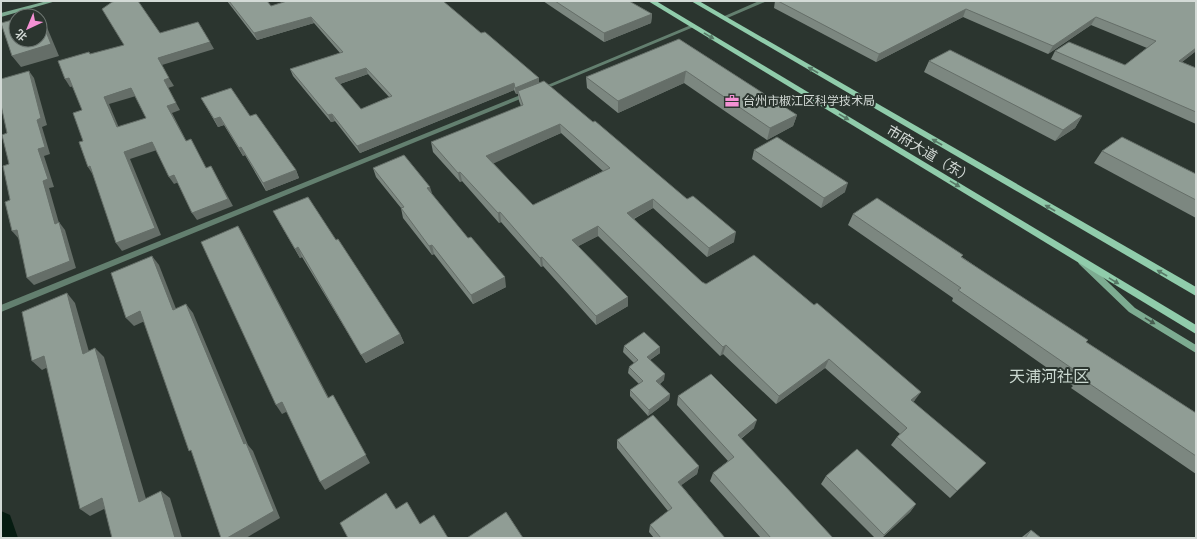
<svg xmlns="http://www.w3.org/2000/svg" width="1197" height="539" viewBox="0 0 1197 539" font-family="Montserrat,'Noto Sans SC',sans-serif">
<rect width="100%" height="100%" fill="#2b352f"/>
<g fill="none" stroke-linecap="round" stroke-linejoin="round">
<!-- canal -->
<polygon fill="#061c11" fill-rule="evenodd" points="1,511 10,515 18,538 1,538"/>
<!-- street -->
<g fill="#637f6f" fill-rule="evenodd">
<polygon points="759,1 767,1 725,19 720,18"/>
<polygon points="691,25 696,26 543,90 541,91 538,89"/>
<polygon points="528,92 531,94 530,95 1,312 1,305"/>
</g>
<!-- secondary -->
<g fill="#7dab91" fill-rule="evenodd">
<polygon points="47,1 56,1 1,17 1,13"/>
<polygon points="1082,259 1085,260 1135,308 1196,345 1196,353 1129,312 1079,264 1078,262"/>
</g>
<!-- primary -->
<g fill="#90ccab" fill-rule="evenodd">
<polygon points="648,1 656,1 1196,325 1196,334"/>
<polygon points="691,1 699,1 1196,287 1196,296"/>
</g>
</g>
<!-- wall -->
<g fill="#7c8780" fill-rule="evenodd">
<path d="M227 1H267L271 6 287 1 539 83 734 242 707 257 653 208 634 219 702 282 915 400 913 402 986 463 950 498 891 445 897 437 900 434 825 368 776 404 723 354 720 356 598 236 578 246 628 306 596 325 543 266 541 267 501 222 499 223 462 181 460 182 433 152 431 142 521 106 519 101 518 94H516L514 90 360 153 335 121 331 122 293 76 290 69 340 53 314 23 257 40ZM368 74 389 97 361 109 340 84ZM561 133 603 171 533 205 493 163Z"/>
<polygon points="543,1 629,1 652,14 651,23 604,42"/>
<polygon points="775,1 1196,1 1196,51 1182,62 1196,68 1196,124 1051,59 1055,51 1125,65 1147,48 1091,25 1048,54 963,17 876,62 774,8"/>
<polygon points="679,39 797,115 793,126 767,140 684,83 618,113 587,88 586,77"/>
<polygon points="929,61 1082,116 1075,128 1055,141 924,72"/>
<polygon points="201,98 250,116 296,170 299,178 266,191 245,155 243,156 224,125 218,127"/>
<polygon points="754,150 845,192 821,208 752,159"/>
<polygon points="1102,151 1196,174 1196,218 1094,163"/>
<polygon points="373,168 432,194 506,287 473,304 434,254 432,255 403,218 401,208 376,177"/>
<polygon points="273,211 336,240 400,334 404,343 366,363 302,257 300,258 278,220"/>
<polygon points="853,214 962,257 1086,342 1196,413 1196,474 1071,388 1073,386 952,301 953,298 848,225"/>
<polygon points="624,346 660,353 650,360 664,380 660,384 670,394 669,400 648,416 630,396 630,390 639,384 628,373 629,367 634,363 623,352"/>
<polygon points="678,396 754,428 741,439 833,538 761,538 710,481 713,473 728,461 677,405"/>
<polygon points="617,440 699,466 697,474 681,485 725,538 654,538 649,532 650,525 668,511 617,448"/>
<polygon points="826,476 916,504 910,512 882,538 875,538 821,484"/>
<polygon points="1031,530 1041,538 1021,538 1022,537"/>
</g>
<!-- shaded-wall -->
<g fill="#656e68">
<polygon points="966,9 963,17 876,62 879,54"/>
<polygon points="38,13 46,25 59,56 21,67 12,56 40,17"/>
<polygon points="652,14 651,23 604,42 604,33"/>
<polygon points="311,17 314,23 257,40 254,33"/>
<polygon points="1096,17 1091,25 1048,54 1053,46"/>
<polygon points="210,42 214,49 162,65 158,58"/>
<polygon points="1196,48 1196,51 1173,69 1179,61"/>
<polygon points="366,68 368,74 337,85 335,78"/>
<polygon points="29,71 34,78 47,125 42,127 50,154 44,156 54,187 49,188 61,230 59,222 65,230 76,268 34,285 27,278 55,224 43,181 38,149 37,120"/>
<polygon points="686,71 684,83 618,113 618,101"/>
<polygon points="69,78 75,86 70,87 65,79"/>
<polygon points="169,78 174,86 168,88 180,110 172,113 190,148 167,106 164,80"/>
<polygon points="539,78 539,85 518,91 518,94 516,94 515,88"/>
<polygon points="514,83 514,90 360,153 357,146"/>
<polygon points="131,88 136,96 109,104 122,135 117,127 104,97"/>
<polygon points="332,114 335,121 331,122 328,115"/>
<polygon points="797,115 793,126 767,140 770,128"/>
<polygon points="1082,116 1075,128 1055,141 1063,130"/>
<polygon points="220,117 224,125 218,127 214,119"/>
<polygon points="560,124 561,133 488,166 486,156"/>
<polygon points="152,142 157,150 130,159 161,235 122,251 116,243 124,152"/>
<polygon points="241,147 245,155 243,156 239,148"/>
<polygon points="90,166 93,175 88,167"/>
<polygon points="211,166 233,206 197,220 192,213"/>
<polygon points="296,170 299,178 266,191 263,183"/>
<polygon points="460,172 462,181 460,182 458,173"/>
<polygon points="174,175 179,182 174,184 169,177"/>
<polygon points="848,183 845,192 821,208 824,198"/>
<polygon points="430,187 433,196 427,188"/>
<polygon points="653,199 653,208 627,222 627,213"/>
<polygon points="500,212 501,222 499,223 498,213"/>
<polygon points="238,226 244,236 333,406 328,398"/>
<polygon points="598,226 598,236 573,249 572,240"/>
<polygon points="17,230 19,239 12,231"/>
<polygon points="736,232 734,242 707,257 709,248"/>
<polygon points="432,245 434,254 432,255 429,246"/>
<polygon points="298,247 302,257 300,258 295,249"/>
<polygon points="152,256 159,265 180,319 173,310"/>
<polygon points="542,257 543,266 541,267 540,258"/>
<polygon points="505,277 506,287 473,304 471,295"/>
<polygon points="67,293 75,303 92,362 83,354"/>
<polygon points="628,297 628,306 596,325 596,316"/>
<polygon points="186,304 193,313 248,445 253,451 280,518 246,538 227,538 244,444"/>
<polygon points="140,311 147,320 134,326 126,318"/>
<polygon points="400,334 404,343 366,363 361,355"/>
<polygon points="726,345 723,354 720,356 723,347"/>
<polygon points="660,347 660,353 646,363 647,357"/>
<polygon points="95,348 104,357 149,509 139,502"/>
<polygon points="44,356 54,364 42,370 32,361"/>
<polygon points="829,359 825,368 776,404 779,396"/>
<polygon points="665,374 664,380 656,386 656,381"/>
<polygon points="921,392 915,400 905,408 911,400"/>
<polygon points="670,394 669,400 648,416 649,410"/>
<polygon points="333,395 370,463 325,490 320,482"/>
<polygon points="282,402 288,411 282,414 276,405"/>
<polygon points="757,420 754,428 735,443 738,435"/>
<polygon points="699,466 697,474 676,489 678,482"/>
<polygon points="161,491 170,498 182,538 175,538"/>
<polygon points="102,498 112,505 90,516 80,509"/>
<polygon points="916,504 910,512 881,538 884,535"/>
</g>
<!-- building -->
<g fill="#909d95" stroke="#656e68" fill-rule="evenodd">
<path d="M116 1H138L160 33 198 22 210 42 158 58 169 78 164 80 176 103 167 106 186 141 191 139 206 168 211 166 228 199 192 213 174 175 169 177 152 142 124 152 155 228 116 243 90 166 88 167 79 142 83 141 73 113 82 110 69 78 65 79 58 61 89 52 90 54 124 45 102 9 112 2ZM131 88 146 118 117 127 104 97Z"/>
<path d="M229 1H267L271 6 287 1H443L481 33 485 32 539 78 515 88 514 83 357 146 332 114 328 115 290 69 343 52 311 17 254 33ZM366 68 392 96 361 109 335 78Z"/>
<polygon points="555,1 629,1 652,14 604,33"/>
<polygon points="778,1 1196,1 1196,48 1179,61 1196,68 1196,112 1055,51 1069,42 1125,65 1156,41 1096,17 1053,46 966,9 879,54"/>
<polygon points="38,13 39,16 28,16"/>
<polygon points="40,17 51,44 12,56 1,23 16,19 16,40 40,40"/>
<polygon points="679,39 797,115 770,128 686,71 618,101 586,77"/>
<polygon points="950,50 1082,116 1063,130 929,61"/>
<polygon points="29,71 41,118 37,120 45,147 38,149 48,179 43,181 55,224 59,222 70,261 27,278 17,230 12,231 5,202 10,200 3,166 9,164 2,135 7,133 1,105 1,79"/>
<path d="M544 81 593 122 595 121 687 199 693 196 736 232 709 248 653 199 627 213 702 282 706 284 754 255 814 305 817 303 921 392 911 400 986 463 957 491 897 437 907 428 829 359 779 396 726 345 723 347 598 226 572 240 628 297 596 316 542 257 540 258 500 212 498 213 460 172 458 173 431 142 523 105 518 91ZM560 124 610 168 533 205 486 156Z"/>
<polygon points="231,88 250,116 256,114 296,170 263,183 241,147 239,148 220,117 214,119 201,98"/>
<polygon points="777,137 848,183 824,198 754,150"/>
<polygon points="1122,137 1196,174 1196,200 1102,151"/>
<polygon points="404,155 430,187 427,188 468,238 471,237 505,277 471,295 432,245 429,246 401,208 404,207 373,168"/>
<polygon points="308,197 336,240 338,239 400,334 361,355 298,247 295,249 273,211"/>
<polygon points="877,198 963,255 961,257 1088,340 1086,342 1196,413 1196,456 1081,378 1083,376 958,290 961,288 853,214"/>
<polygon points="238,226 328,398 333,395 366,455 320,482 282,402 276,405 201,242"/>
<polygon points="152,256 173,310 186,304 244,444 246,443 274,511 227,538 221,538 191,450 189,451 140,311 126,318 111,273"/>
<polygon points="67,293 83,354 95,348 139,502 161,491 175,538 112,538 102,498 80,509 44,356 32,361 22,312"/>
<polygon points="644,332 660,347 647,357 665,374 656,381 670,394 649,410 630,390 643,381 629,367 638,360 624,346"/>
<polygon points="711,374 757,420 738,435 833,538 771,538 713,473 734,457 678,396"/>
<polygon points="653,415 699,466 678,482 725,538 661,538 650,525 672,508 617,440"/>
<polygon points="857,449 916,504 884,535 826,476"/>
<polygon points="386,493 396,509 407,502 420,524 434,515 448,538 348,538 340,523"/>
<polygon points="506,512 523,538 467,538"/>
<polygon points="1031,530 1041,538 1025,538"/>
</g>
<!-- one-way arrows -->
<defs><path id="oneway-solid" d="M-6-.8H1V-3.2L6.5 0L1 3.2V.8H-6Z"/></defs>
<g fill="#587967">
<use href="#oneway-solid" transform="translate(709 36) rotate(31)"/>
<use href="#oneway-solid" transform="translate(813 70) rotate(-150)"/>
<use href="#oneway-solid" transform="translate(844 117) rotate(31)"/>
<use href="#oneway-solid" transform="translate(937 142) rotate(-150)"/>
<use href="#oneway-solid" transform="translate(955 184) rotate(31)"/>
<use href="#oneway-solid" transform="translate(1050 208) rotate(-150)"/>
<use href="#oneway-solid" transform="translate(1162 273) rotate(-150)"/>
<use href="#oneway-solid" transform="translate(1114 281) rotate(31)"/>
</g>
<use fill="#485e51" href="#oneway-solid" transform="translate(1150 321) rotate(31)"/>
<!-- icons -->
<defs>
<symbol id="office-bare" viewBox="-9 -9 18 18"><path d="M-6-3h4V-5.5h4V-3h4V5H-6ZM-1-4.5V-3h2v-1.5ZM-6 0V1H6V0Z" fill="#f491d4" stroke="#2b352f" stroke-width="2.5" paint-order="stroke"/></symbol>
</defs>
<g fill-rule="evenodd">
<use href="#office-bare" x="722" y="91" width="20" height="20"/>
</g>
<g text-anchor="middle" stroke-width="4" stroke-linejoin="round" paint-order="stroke">
<!-- far-poi labels -->
<g font-size="12" fill="#d3dad6" stroke="#2b352f" text-anchor="start">
<text x="743" y="105">台州市椒江区科学技术局</text>
</g>
<!-- street labels -->
<g font-size="14" fill="#d3dad6" stroke="#2b352f">
<text transform="translate(930 154) rotate(31)" y="5">市府大道（东）</text>
</g>
<!-- quarter labels -->
<g font-size="16" fill="#cad8d0" stroke="#2b352f">
<text x="1049" y="382">天浦河社区</text>
</g>
</g>
<!-- border -->
<rect width="1197" height="539" fill="none" stroke="#d3dad6" stroke-width="4"/>
<!-- north arrow -->
<g transform="translate(28 28) rotate(224)"><circle r="19" fill="#2b352f" stroke="#6e7772"/>
<path d="M0-3L7 15L0 10L-7 15Z" fill="#f491d4"/>
<text y="-6" font-size="11" font-weight="bold" text-anchor="middle" fill="#d3dad6">北</text>
</g>
</svg>
